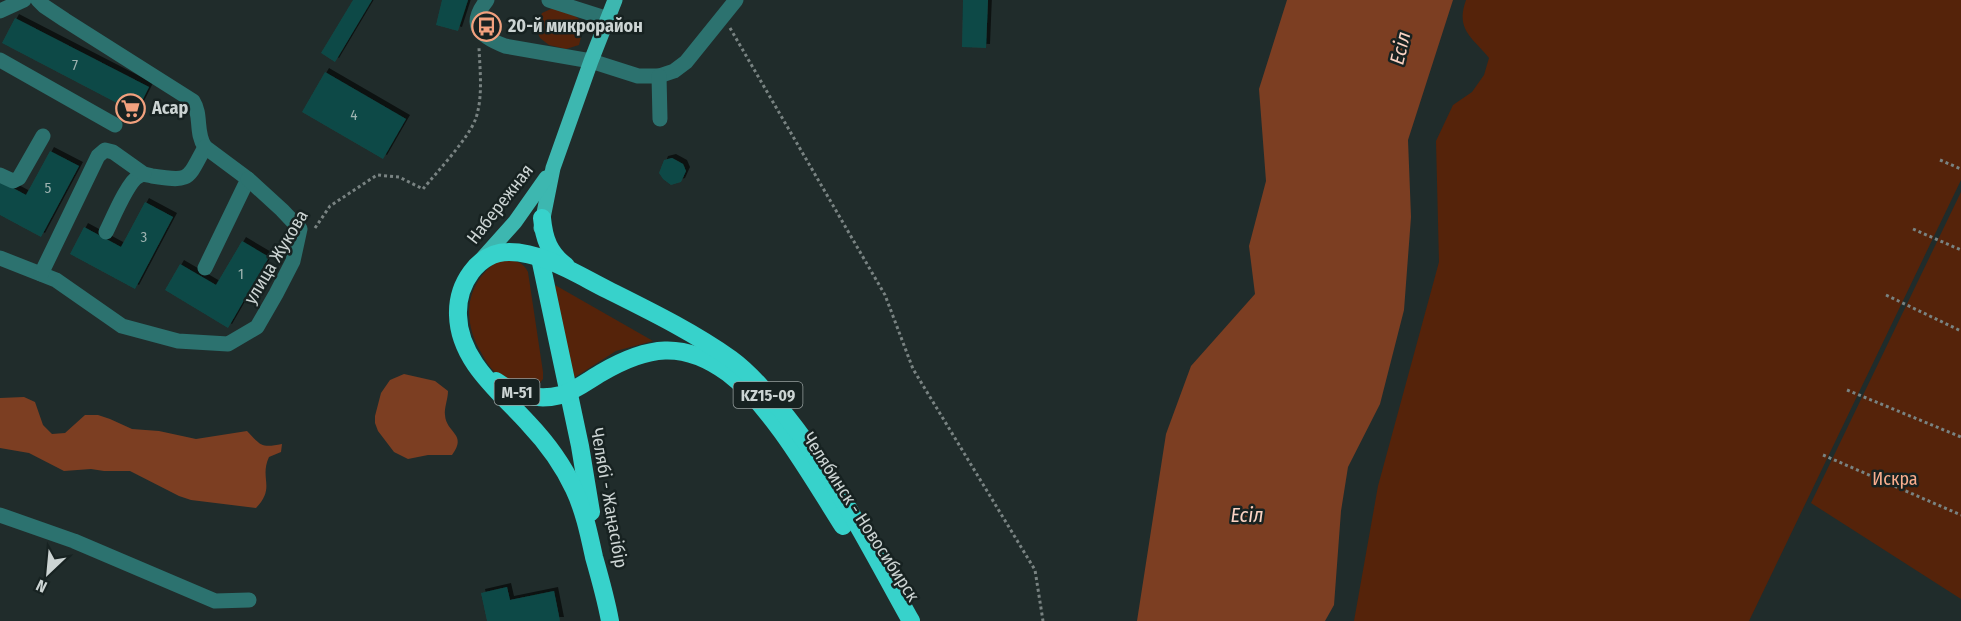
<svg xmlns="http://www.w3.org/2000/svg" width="1961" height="621" viewBox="0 0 1961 621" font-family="'Fira Sans Condensed',sans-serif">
<defs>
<filter id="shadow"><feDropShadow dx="4" dy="-4" stdDeviation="0" flood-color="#0009"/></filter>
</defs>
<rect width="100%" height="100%" fill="#202c2b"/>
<!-- green -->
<g fill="#55230a">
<path d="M1466 0H1961V180L1749 621H1354L1378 486 1439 262 1436 141 1453 105 1472 92 1484 75 1489 58C1473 38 1455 30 1466 0Z"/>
<path d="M553 8C566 10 576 14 584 25L579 45 566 49 549 45 540 38 536 29 542 13Z"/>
<polygon points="1961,192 1961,599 1811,503"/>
<path d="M499 260C512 261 522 259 528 272L543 372V379L535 389C524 385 509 382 500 376 492 371 486 362 482 354 461 320 465 283 499 260Z"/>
<polygon points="548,281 653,341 616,351 569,381"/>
</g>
<!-- water -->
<g fill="#7c3e22">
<polygon points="1287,0 1453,0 1408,140 1411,217 1404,310 1380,404 1348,467 1341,511 1334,605 1325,621 1137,621 1166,434 1191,366 1255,294 1249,246 1266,181 1259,89"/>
<path d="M404 374 435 381 448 391C448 399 444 408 445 415 446 433 468 434 452 455H428L408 459 394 452 378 431 375 423V416L381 393 390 380Z"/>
<path d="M24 397 35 402 43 425 52 434 65 433 85 415H98L110 419 132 429 159 431 196 439 247 431C261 446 262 448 282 444L281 452 269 457C259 479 276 487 256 508L191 500 179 496 130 471H104L91 469 64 471 29 453 0 448V398Z"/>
</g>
<!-- building -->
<g fill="#104a47" filter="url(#shadow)">
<polygon points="353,0 372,0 335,62 321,53"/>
<polygon points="442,0 468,0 458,31 436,25"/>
<polygon points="963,0 988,0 986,48 962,47"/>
<polygon points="15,18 149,87 136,113 2,43"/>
<polygon points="325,72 406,119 383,159 302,112"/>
<polygon points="50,151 79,166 41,237 0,215 0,181 26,195"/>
<polygon points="672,158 683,164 686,171 681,182 671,185 663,179 659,173 664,160"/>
<polygon points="145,202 173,217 135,289 70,254 84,227 121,247"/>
<polygon points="242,241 269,257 228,328 165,290 180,264 216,285"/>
<polygon points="507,587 510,600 554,591 560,621 487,621 481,593"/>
</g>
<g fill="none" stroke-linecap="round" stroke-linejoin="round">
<!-- path -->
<g stroke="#798382" stroke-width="3" stroke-dasharray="3 3" stroke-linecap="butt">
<polyline points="730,28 885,295 913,369 1035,570 1043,621"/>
<polyline points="1940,160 1961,169"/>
<path d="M315 228 330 206 377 175 399 177 423 189C437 172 469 138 476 118 483 96 480 71 479 48"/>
<polyline points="1913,229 1961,250"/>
<polyline points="1886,295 1961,331"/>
<polyline points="1847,390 1961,437"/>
<polyline points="1823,455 1961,515"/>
</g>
<!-- minor -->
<g stroke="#2c726f" stroke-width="15">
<path d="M38 0 44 6 65 20 193 101C202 115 195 133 205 147"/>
<path d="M487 0C467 25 479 36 505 46L591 61 638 76H659L674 71 686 62 736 0"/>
<polyline points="549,0 608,19"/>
<polyline points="0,11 24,0"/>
<polyline points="0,60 115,125"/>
<polyline points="659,76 660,119"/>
<polyline points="0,175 13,181 19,178 43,136"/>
<path d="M106 232C112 220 128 181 139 176 143 173 148 175 152 176 191 182 187 180 205 147L248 179 205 268"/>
<polyline points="0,258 56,280 122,326 178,341 228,344 257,327 276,294 293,261 300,229 282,210 248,179"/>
<polyline points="41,274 98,156 105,150 113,152 144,174"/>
<polyline points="0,515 74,541 215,601 249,600"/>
</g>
<!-- major -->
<g stroke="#3db7b0" stroke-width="15">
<polyline points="541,228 553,168 591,61 615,0"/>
<polyline points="481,260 515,222 546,178"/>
</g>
<!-- highway -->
<g stroke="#37d2cb" stroke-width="18">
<path d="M542 218C544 239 549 253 566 266"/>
<polyline points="540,258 580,446 591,512"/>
<path d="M496 381C516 395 538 401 561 395 575 391 589 380 601 373 647 346 683 340 728 373 772 406 813 479 843 526"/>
<path d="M610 621C606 599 600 578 594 557 589 534 584 510 574 489 563 465 546 442 528 423 500 392 459 361 458 315 457 285 477 252 509 252 543 252 578 275 608 290 650 311 693 332 731 359 742 367 752 377 761 387 824 454 866 541 911 621"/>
</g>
</g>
<!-- icons -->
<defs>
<symbol id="bus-ring" viewBox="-11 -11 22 22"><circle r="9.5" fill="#172221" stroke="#f2a17e" stroke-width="1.5"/><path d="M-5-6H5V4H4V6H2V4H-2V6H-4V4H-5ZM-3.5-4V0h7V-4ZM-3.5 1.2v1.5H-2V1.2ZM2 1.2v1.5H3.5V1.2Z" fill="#f2a17e"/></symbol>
<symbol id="supermarket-ring" viewBox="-11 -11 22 22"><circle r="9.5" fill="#172221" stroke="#f2a17e" stroke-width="1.5"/><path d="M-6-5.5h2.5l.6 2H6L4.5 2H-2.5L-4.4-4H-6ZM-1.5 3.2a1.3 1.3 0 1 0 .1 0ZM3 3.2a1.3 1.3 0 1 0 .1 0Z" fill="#f2a17e"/></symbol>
</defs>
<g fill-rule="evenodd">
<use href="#bus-ring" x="470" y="10" width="33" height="33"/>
<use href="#supermarket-ring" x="114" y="92" width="33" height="33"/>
</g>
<g text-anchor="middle" stroke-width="5" stroke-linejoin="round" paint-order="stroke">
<!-- number labels -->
<g font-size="15" fill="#9db2b0">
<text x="75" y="70">7</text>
<text x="354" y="120">4</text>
<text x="48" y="193">5</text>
<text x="144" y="242">3</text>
<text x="241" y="279">1</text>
</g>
<!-- shield labels -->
<g fill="#172221" stroke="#969f9e" stroke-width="1.5">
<rect x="494.5" y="379" width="45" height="26" rx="4.5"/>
<rect x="733.5" y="382" width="69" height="26" rx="4.5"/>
</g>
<g font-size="16" font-weight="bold" fill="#ccd4d3">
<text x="517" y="398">M-51</text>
<text x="768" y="401">KZ15-09</text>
</g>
<!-- poi labels -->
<g font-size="18" font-weight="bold" fill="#ccd4d3" stroke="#172221" text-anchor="start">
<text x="508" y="32">20-й микрорайон</text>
<text x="152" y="114">Асар</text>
</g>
<!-- street labels -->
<g font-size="18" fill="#ccd4d3" stroke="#172221">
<text transform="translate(500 204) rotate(-52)" y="6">Набережная</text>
<text transform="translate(276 257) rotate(-59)" y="6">улица Жукова</text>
<text transform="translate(609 498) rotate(80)" y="6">Челябі - Жаңасібір</text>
<text transform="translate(861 517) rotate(57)" y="6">Челябинск - Новосибирск</text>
</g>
<!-- park labels -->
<g font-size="18" fill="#faae8e" stroke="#172221">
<text x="1895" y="485">Искра</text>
</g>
<!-- water labels -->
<g font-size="20" font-style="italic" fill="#fbd3c3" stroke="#172221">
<text transform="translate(1400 48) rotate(-77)" y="7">Есіл</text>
<text x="1247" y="522">Есіл</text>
</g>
</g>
<!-- north arrow -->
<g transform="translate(48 573) rotate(206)" stroke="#172221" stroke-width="4.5" paint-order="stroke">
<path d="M0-4.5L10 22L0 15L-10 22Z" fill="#ccd4d3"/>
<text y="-9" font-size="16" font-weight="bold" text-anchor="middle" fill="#ccd4d3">N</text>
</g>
</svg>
